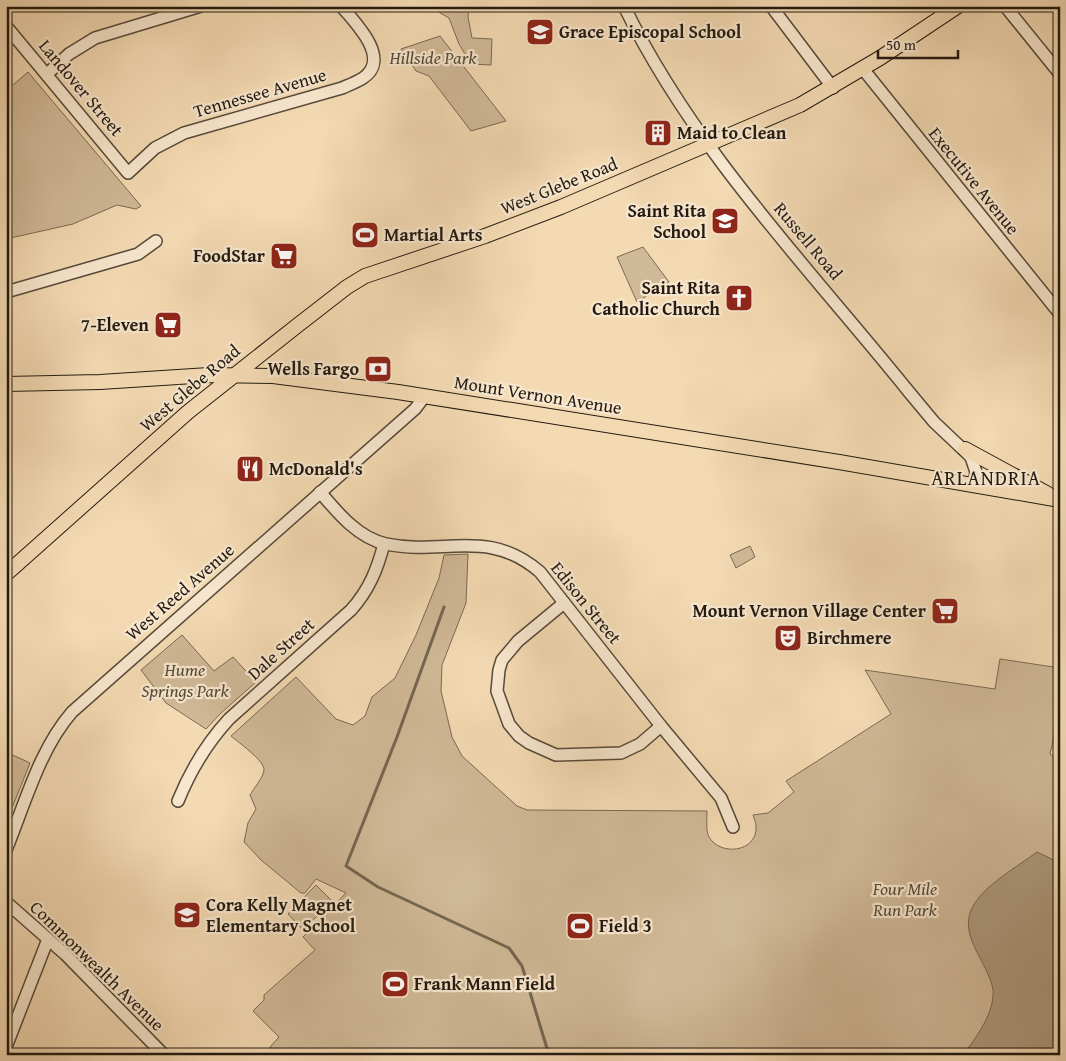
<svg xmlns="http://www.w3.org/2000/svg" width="1066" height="1061" viewBox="0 0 1066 1061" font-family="'Gentium Book Plus',serif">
<rect width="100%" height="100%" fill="#f4dab3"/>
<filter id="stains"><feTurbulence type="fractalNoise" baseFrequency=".004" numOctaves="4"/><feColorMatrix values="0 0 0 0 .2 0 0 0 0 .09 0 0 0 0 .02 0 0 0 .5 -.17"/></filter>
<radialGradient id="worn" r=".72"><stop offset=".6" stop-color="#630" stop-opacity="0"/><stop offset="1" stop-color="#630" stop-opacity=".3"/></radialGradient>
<!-- green -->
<g fill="#d0b997" stroke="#796a54">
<polygon points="438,6 469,7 468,17 472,38 492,39 491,65 471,64 459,44 449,18 435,10"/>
<polygon points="440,36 506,121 471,131 429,76 416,71 401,49"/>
<polygon points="28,72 141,206 136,209 117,205 73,224 6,239 6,91"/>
<polygon points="643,247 669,282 637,302 617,257"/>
<polygon points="750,546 755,557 736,568 730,555"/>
<path d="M468 554 466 603 442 665 441 691 452 737 462 756 517 806 527 810 707 811C707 818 706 828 708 835 718 857 758 853 756 826 756 823 754 818 753 815L768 813 794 792 786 781 891 714 865 670 995 689 1000 659 1060 668V712L1050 754 1060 762V1055H270L274 1051 270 1047 279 1037 253 1011 264 1000V995L315 950 303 937 346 893 316 879 305 893H301L261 860 244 842 248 823 256 809 250 795C254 788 263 778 264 770 265 761 238 742 231 736L296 677 336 719 353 725 365 716 372 697 395 678 416 635 439 578 444 555Z"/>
<polygon points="182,635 214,671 233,657 256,682 220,714 206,729 166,703 141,670"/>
<polygon points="6,752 30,763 6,823"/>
<polygon points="316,885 332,901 303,930 288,914"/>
</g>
<!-- water -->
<path fill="#ad997c" stroke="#756651" d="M1037 852 1060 863V1055H963C976 1038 995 1012 993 990 989 962 954 933 975 903 987 884 1018 866 1037 852Z"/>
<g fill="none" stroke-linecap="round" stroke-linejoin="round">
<!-- stream -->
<polyline stroke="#756651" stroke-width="3" points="444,607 397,737 346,866 378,887 509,948 522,966 549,1055"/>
<defs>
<g id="minor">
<path d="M624 6C694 150 809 268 909 392L934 422 971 457 976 472 974 485"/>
<polyline points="771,6 833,88"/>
<polyline points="1005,6 1060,74"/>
<path d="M6 26 128 173 155 148 184 133 342 88C349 85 357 82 363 78 392 59 355 22 341 6"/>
<polyline points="863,69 1060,314"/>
<polyline points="47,74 69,54 95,38 201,6"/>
<polyline points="6,292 138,254 156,241"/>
<path d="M320 492C337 512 358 538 386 544 444 556 488 527 540 572L661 726 721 798 733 827"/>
<polyline points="564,603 518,641 502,660 499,670 497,691 509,724 519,736 529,743 556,755 621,753 640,744 661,726"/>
<path d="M178 801C191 769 206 744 229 719L351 610C369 590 377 570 384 544"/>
<path d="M6 850C25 804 39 750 72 712L415 409 425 396"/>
<polyline points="6,902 65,954 164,1055"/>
<polyline points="6,1047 48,939"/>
</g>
<g id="major">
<polyline points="6,384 100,382 209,375 273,376 398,392 839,462 1060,500"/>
<polyline points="965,449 1048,494"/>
<polyline points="6,574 188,412 298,325 347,287 365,276 485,236 561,207 800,105 880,58 958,6"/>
</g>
</defs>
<!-- minor casing -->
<use href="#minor" stroke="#564a3a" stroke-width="14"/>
<!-- major casing -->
<use href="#major" stroke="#221a11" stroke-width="16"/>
<!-- minor -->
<use href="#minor" stroke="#f8e7ce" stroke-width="11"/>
<!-- major -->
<use href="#major" stroke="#f4dab3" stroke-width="14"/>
</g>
<!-- icons -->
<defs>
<symbol id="school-square" viewBox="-11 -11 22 22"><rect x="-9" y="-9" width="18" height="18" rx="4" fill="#8f2418" stroke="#f8e7ce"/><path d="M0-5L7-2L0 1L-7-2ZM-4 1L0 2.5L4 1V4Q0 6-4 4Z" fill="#fff"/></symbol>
<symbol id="building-square" viewBox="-11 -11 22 22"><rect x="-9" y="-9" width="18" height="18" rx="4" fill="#8f2418" stroke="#f8e7ce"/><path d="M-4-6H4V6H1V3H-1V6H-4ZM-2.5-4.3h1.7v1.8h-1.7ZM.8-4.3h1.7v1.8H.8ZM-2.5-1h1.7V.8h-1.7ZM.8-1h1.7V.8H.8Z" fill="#fff"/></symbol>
<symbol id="stadium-square" viewBox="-11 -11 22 22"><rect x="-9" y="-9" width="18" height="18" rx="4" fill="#8f2418" stroke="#f8e7ce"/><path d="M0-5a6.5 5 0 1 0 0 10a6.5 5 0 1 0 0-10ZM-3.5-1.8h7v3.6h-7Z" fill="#fff"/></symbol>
<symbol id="supermarket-square" viewBox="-11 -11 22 22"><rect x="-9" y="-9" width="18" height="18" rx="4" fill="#8f2418" stroke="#f8e7ce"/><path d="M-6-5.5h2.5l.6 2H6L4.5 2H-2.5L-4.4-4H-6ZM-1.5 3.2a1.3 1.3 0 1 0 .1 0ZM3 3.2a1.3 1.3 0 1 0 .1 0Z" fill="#fff"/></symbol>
<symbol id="church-square" viewBox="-11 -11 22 22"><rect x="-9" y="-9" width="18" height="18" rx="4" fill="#8f2418" stroke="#f8e7ce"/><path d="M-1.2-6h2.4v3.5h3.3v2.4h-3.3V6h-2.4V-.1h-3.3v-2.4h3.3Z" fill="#fff"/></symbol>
<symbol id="bank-square" viewBox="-11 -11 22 22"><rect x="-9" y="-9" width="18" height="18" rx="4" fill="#8f2418" stroke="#f8e7ce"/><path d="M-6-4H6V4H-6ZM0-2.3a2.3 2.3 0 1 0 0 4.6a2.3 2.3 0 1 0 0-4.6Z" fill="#fff"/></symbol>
<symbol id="restaurant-square" viewBox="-11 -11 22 22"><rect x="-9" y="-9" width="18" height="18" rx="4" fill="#8f2418" stroke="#f8e7ce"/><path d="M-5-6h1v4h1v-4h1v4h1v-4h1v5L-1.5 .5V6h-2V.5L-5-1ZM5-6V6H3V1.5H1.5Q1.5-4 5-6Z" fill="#fff"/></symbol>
<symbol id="theatre-square" viewBox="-11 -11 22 22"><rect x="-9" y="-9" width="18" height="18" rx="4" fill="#8f2418" stroke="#f8e7ce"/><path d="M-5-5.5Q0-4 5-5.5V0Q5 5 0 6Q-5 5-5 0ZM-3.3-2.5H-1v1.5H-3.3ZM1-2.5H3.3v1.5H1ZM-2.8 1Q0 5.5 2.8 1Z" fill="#fff"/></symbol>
</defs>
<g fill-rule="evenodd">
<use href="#school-square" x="524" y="16" width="32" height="32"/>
<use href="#building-square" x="642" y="117" width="32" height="32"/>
<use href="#school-square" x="709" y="205" width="32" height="32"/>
<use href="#stadium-square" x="349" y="219" width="32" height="32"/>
<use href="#supermarket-square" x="268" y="240" width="32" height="32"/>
<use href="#church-square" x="723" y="282" width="32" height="32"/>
<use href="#supermarket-square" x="152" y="309" width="32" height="32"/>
<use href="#bank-square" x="362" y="353" width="32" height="32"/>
<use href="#restaurant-square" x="234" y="453" width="32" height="32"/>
<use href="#supermarket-square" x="929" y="595" width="32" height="32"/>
<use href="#theatre-square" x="772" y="622" width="32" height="32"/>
<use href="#school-square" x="171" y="899" width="32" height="32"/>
<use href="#stadium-square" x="564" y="910" width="32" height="32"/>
<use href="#stadium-square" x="379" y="968" width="32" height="32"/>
</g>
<g text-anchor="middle" stroke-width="4.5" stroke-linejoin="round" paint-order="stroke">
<!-- poi labels -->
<g font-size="18" font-weight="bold" fill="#221a11" stroke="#f8e7ce" text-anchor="start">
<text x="559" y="38">Grace Episcopal School</text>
<text x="677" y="139">Maid to Clean</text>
<text x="706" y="217" text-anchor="end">Saint Rita<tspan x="706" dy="21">School</tspan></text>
<text x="384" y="241">Martial Arts</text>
<text x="265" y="262" text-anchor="end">FoodStar</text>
<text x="720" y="294" text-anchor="end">Saint Rita<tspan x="720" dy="21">Catholic Church</tspan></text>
<text x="149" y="331" text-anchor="end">7-Eleven</text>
<text x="359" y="375" text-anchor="end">Wells Fargo</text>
<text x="269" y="475">McDonald's</text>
<text x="926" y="617" text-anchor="end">Mount Vernon Village Center</text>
<text x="807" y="644">Birchmere</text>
<text x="206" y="911">Cora Kelly Magnet<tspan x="206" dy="21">Elementary School</tspan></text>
<text x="599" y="932">Field 3</text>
<text x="414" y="990">Frank Mann Field</text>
</g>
<!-- park labels -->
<g font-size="18" font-style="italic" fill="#564a39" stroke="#f8e7ce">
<text x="433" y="64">Hillside Park</text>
<text x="185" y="676">Hume<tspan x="185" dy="21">Springs Park</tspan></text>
<text x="905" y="895">Four Mile<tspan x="905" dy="21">Run Park</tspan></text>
</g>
<!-- street labels -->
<g font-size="18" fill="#221a11" stroke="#f8e7ce">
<text transform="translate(81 88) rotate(50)" y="6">Landover Street</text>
<text transform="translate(260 93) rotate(-16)" y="6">Tennessee Avenue</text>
<text transform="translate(974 181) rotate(51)" y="6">Executive Avenue</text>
<text transform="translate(559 186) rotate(-22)" y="6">West Glebe Road</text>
<text transform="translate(808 241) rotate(50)" y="6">Russell Road</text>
<text transform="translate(190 388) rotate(-40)" y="6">West Glebe Road</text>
<text transform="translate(538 395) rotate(9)" y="6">Mount Vernon Avenue</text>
<text transform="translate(180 592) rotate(-41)" y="6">West Reed Avenue</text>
<text transform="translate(586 603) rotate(51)" y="6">Edison Street</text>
<text transform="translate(281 649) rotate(-42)" y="6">Dale Street</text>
<text transform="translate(97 966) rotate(44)" y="6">Commonwealth Avenue</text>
</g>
<!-- quarter labels -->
<g font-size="20" letter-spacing="1" fill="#221a11" stroke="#f8e7ce">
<text x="986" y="485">ARLANDRIA</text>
</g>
</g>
<!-- margin -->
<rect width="1066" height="1061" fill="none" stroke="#f4dab3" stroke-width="25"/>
<rect x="8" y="8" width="1051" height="1046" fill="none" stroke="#221a11" stroke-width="2.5"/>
<rect x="12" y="12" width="1041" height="1036" fill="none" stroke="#221a11"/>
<!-- scale -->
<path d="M878 50v8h80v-8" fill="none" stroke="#221a11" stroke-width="2.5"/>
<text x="886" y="50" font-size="15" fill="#221a11" stroke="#f8e7ce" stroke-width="4" paint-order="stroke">50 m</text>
<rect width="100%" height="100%" filter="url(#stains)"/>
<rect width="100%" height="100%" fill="url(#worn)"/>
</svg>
